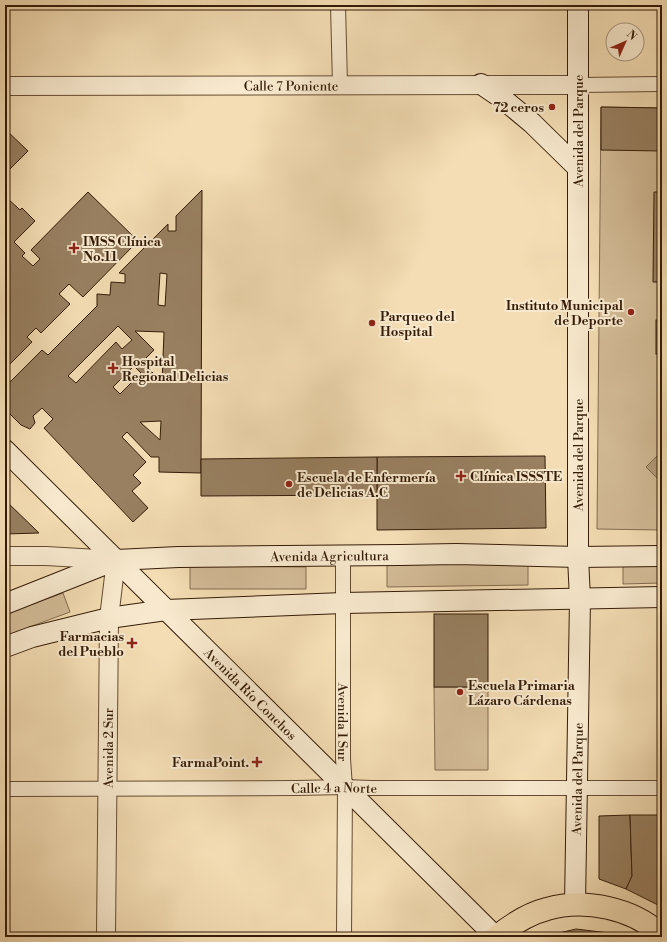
<svg xmlns="http://www.w3.org/2000/svg" width="667" height="942" viewBox="0 0 667 942" font-family="'Libre Bodoni',serif">
<rect width="100%" height="100%" fill="#f4ddb4"/>
<filter id="stains"><feTurbulence type="fractalNoise" baseFrequency=".005" numOctaves="4"/><feColorMatrix values="0 0 0 0 .2 0 0 0 0 .09 0 0 0 0 .02 0 0 0 .5 -.17"/></filter>
<radialGradient id="worn" r=".72"><stop offset=".6" stop-color="#630" stop-opacity="0"/><stop offset="1" stop-color="#630" stop-opacity=".3"/></radialGradient>
<!-- green -->
<g fill="#d3bc97" stroke="#846c4f">
<polygon points="601,107 662,108 662,530 597,529"/>
<polygon points="528,563 528,585 387,587 387,565"/>
<polygon points="662,565 662,583 623,584 623,566"/>
<polygon points="190,566 306,567 306,589 190,589"/>
<polygon points="63,593 70,612 5,636 5,614"/>
<polygon points="434,687 488,687 488,770 435,770"/>
</g>
<!-- water -->
<polygon fill="#b39b79" stroke="#80684b" points="662,451 662,483 646,467"/>
<!-- building -->
<g fill="#988061" stroke="#341c07" fill-rule="evenodd">
<polygon points="601,107 662,108 662,151 601,150"/>
<polygon points="5,129 28,151 5,174"/>
<path d="M202 190 201 473 159 472V457H151L127 432 122 437 146 462 133 475 141 483 132 491 148 508 133 522 44 428 53 419 42 408 33 416 35 423 30 429 21 425 5 409V387L42 350 48 355 97 306V294L110 295 111 282 125 283V274L119 273 168 224V231H176V216ZM160 273 167 274 165 306 158 305ZM118 326 132 340 122 349 116 342 76 383 68 376ZM135 331 164 332 162 382 142 362 154 350ZM134 366 141 373 120 394 113 387ZM161 421 160 440 140 422Z"/>
<polygon points="88,192 138,241 83,297 69,284 59,294 70,304 41,333 36,328 27,337 32,342 5,369 5,196 20,210 22,208 35,221 14,242 25,253 22,256 33,266 40,259 31,250"/>
<polygon points="654,192 662,192 662,282 653,282"/>
<rect x="656" y="320" width="6" height="34"/>
<polygon points="545,456 546,528 377,530 377,457"/>
<polygon points="377,457 377,495 201,496 201,459"/>
<polygon points="5,500 39,533 5,534"/>
<rect x="434" y="614" width="54" height="73"/>
<polygon points="630,815 632,876 626,889 599,879 599,816"/>
<polygon points="630,815 662,815 662,907 626,889 632,876"/>
<polygon points="576,929 609,933 616,937 542,937"/>
</g>
<g fill="none" stroke-linecap="round" stroke-linejoin="round">
<defs>
<g id="minor">
<polyline points="338,5 340,85"/>
<polyline points="578,85 662,84"/>
<path id="s1" d="M343 555V759L345 787 344 937"/>
<path id="s2" d="M5 789 296 788 345 787 371 788H662"/>
</g>
<g id="tertiary">
<path id="s3" d="M5 86 578 85"/>
<polyline points="5,556 46,556 116,560 109,618 106,937"/>
</g>
<g id="secondary">
<polyline points="481,84 503,99 532,123 578,168"/>
<path id="s4" d="M5 450 496 937"/>
<path id="s5" d="M5 604 116 560 178 557 400 555 456 554 578 557 662 556"/>
<polyline points="5,647 32,637 109,618 166,610 343,603 662,597"/>
<path id="s6" d="M575 904 580 599 578 557V5"/>
</g>
<path id="primary" d="M496 937C511 925 527 914 547 909 584 898 634 908 662 936"/>
</defs>
<!-- minor casing -->
<use href="#minor" stroke="#644c32" stroke-width="16"/>
<!-- tertiary casing -->
<use href="#tertiary" stroke="#644c32" stroke-width="20"/>
<!-- secondary casing -->
<use href="#secondary" stroke="#341c07" stroke-width="22"/>
<!-- primary casing -->
<use href="#primary" stroke="#341c07" stroke-width="24"/>
<!-- minor -->
<use href="#minor" stroke="#f8e9ce" stroke-width="14"/>
<!-- tertiary -->
<use href="#tertiary" stroke="#f8e9ce" stroke-width="18"/>
<!-- secondary -->
<use href="#secondary" stroke="#f8e9ce" stroke-width="20"/>
<!-- primary -->
<use href="#primary" stroke="#f4ddb4" stroke-width="22"/>
</g>
<!-- markers -->
<g fill="#8f2418" stroke="#f8e9ce" stroke-width="1.5">
<circle cx="552" cy="107" r="4"/>
<path d="M72 242h4v4h4v4h-4v4h-4v-4h-4v-4h4z"/>
<circle cx="631" cy="312" r="4"/>
<circle cx="372" cy="323" r="4"/>
<path d="M111 362h4v4h4v4h-4v4h-4v-4h-4v-4h4z"/>
<path d="M459 470h4v4h4v4h-4v4h-4v-4h-4v-4h4z"/>
<circle cx="289" cy="484" r="4"/>
<path d="M130 637h4v4h4v4h-4v4h-4v-4h-4v-4h4z"/>
<circle cx="460" cy="692" r="4"/>
<path d="M255 756h4v4h4v4h-4v4h-4v-4h-4v-4h4z"/>
</g>
<g text-anchor="middle" stroke-width="4" stroke-linejoin="round" paint-order="stroke">
<!-- street labels -->
<g font-size="13" fill="#341c07" stroke="#f8e9ce">
<text dy="5" stroke="none"><textPath href="#s3" startOffset="286">Calle 7 Poniente</textPath></text>
<text transform="translate(578 131) rotate(-90)" y="5">Avenida del Parque</text>
<text transform="translate(578 455) rotate(-90)" y="5">Avenida del Parque</text>
<text dy="5" stroke="none"><textPath href="#s5" startOffset="333">Avenida Agricultura</textPath></text>
<text dy="5" stroke="none"><textPath href="#s4" startOffset="346">Avenida Río Conchos</textPath></text>
<text dy="5" stroke="none"><textPath href="#s1" startOffset="167">Avenida 1 Sur</textPath></text>
<text transform="translate(108 748) rotate(-90)" y="5">Avenida 2 Sur</text>
<text dy="5" stroke="none"><textPath href="#s6" startOffset="125">Avenida del Parque</textPath></text>
<text dy="5" stroke="none"><textPath href="#s2" startOffset="329">Calle 4 a Norte</textPath></text>
</g>
<!-- poi labels -->
<g font-size="13" font-weight="bold" fill="#341c07" stroke="#f8e9ce" text-anchor="start">
<text x="544" y="112" text-anchor="end">72 ceros</text>
<text x="83" y="246">IMSS Clínica<tspan x="83" dy="15">No.11</tspan></text>
<text x="623" y="310" text-anchor="end">Instituto Municipal<tspan x="623" dy="15">de Deporte</tspan></text>
<text x="380" y="321">Parqueo del<tspan x="380" dy="15">Hospital</tspan></text>
<text x="122" y="366">Hospital<tspan x="122" dy="15">Regional Delicias</tspan></text>
<text x="470" y="481">Clínica ISSSTE</text>
<text x="297" y="482">Escuela de Enfermería<tspan x="297" dy="15">de Delicias A.C</tspan></text>
<text x="124" y="641" text-anchor="end">Farmacias<tspan x="124" dy="15">del Pueblo</tspan></text>
<text x="468" y="690">Escuela Primaria<tspan x="468" dy="15">Lázaro Cárdenas</tspan></text>
<text x="249" y="767" text-anchor="end">FarmaPoint.</text>
</g>
</g>
<!-- margin -->
<rect width="667" height="942" fill="none" stroke="#f4ddb4" stroke-width="20"/>
<rect x="6" y="6" width="655" height="930" fill="none" stroke="#341c07" stroke-width="2"/>
<rect x="10" y="10" width="647" height="922" fill="none" stroke="#341c07"/>
<!-- north arrow -->
<g transform="translate(625 42) rotate(45)"><circle r="19" fill="#f8e9ce" stroke="#aa977e"/>
<path d="M0-3L7 15L0 10L-7 15Z" fill="#8f2418"/>
<text y="-6" font-size="11" font-weight="bold" text-anchor="middle" fill="#341c07">N</text>
</g>
<rect width="100%" height="100%" filter="url(#stains)"/>
<rect width="100%" height="100%" fill="url(#worn)"/>
</svg>
